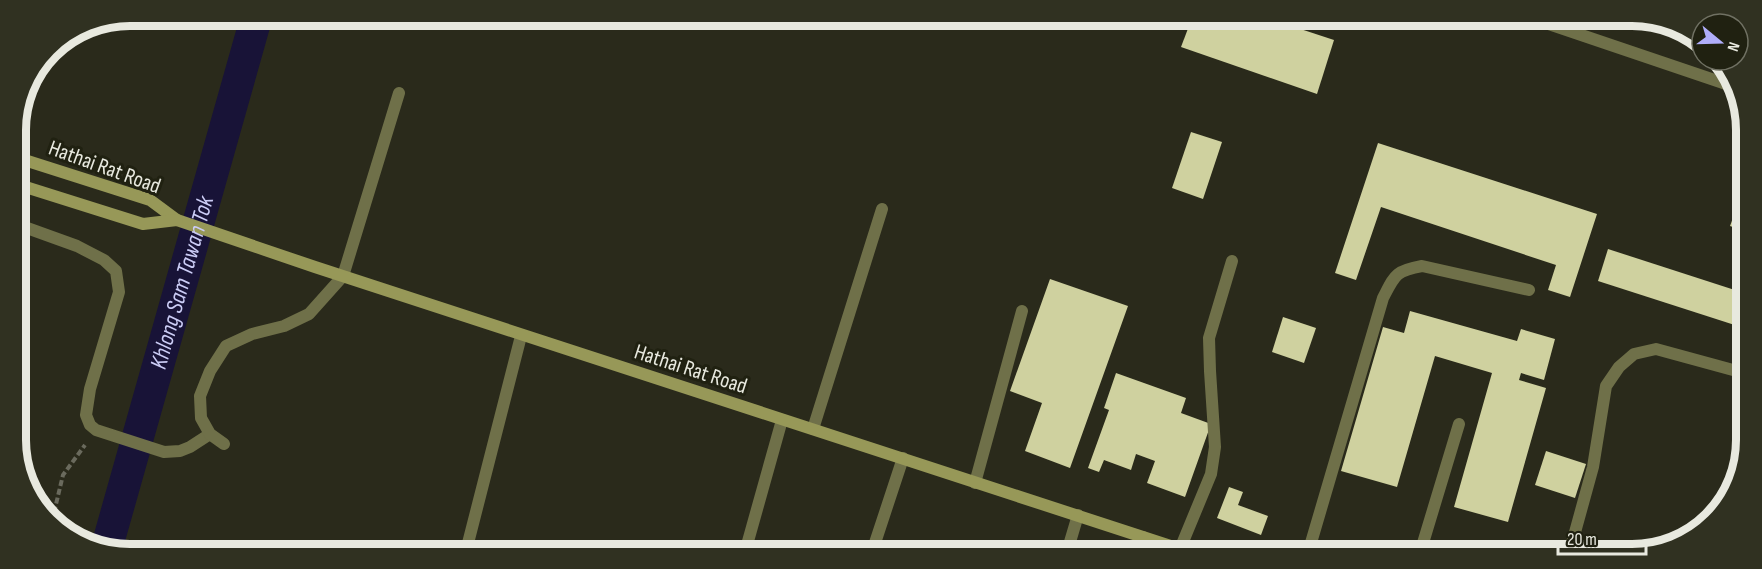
<svg xmlns="http://www.w3.org/2000/svg" width="1762" height="569" viewBox="0 0 1762 569" font-family="'Sofia Sans Condensed',sans-serif">
<rect width="100%" height="100%" fill="#2a2a1b"/>
<g fill="none" stroke-linecap="round" stroke-linejoin="round">
<!-- canal -->
<path stroke="#181337" stroke-width="32" id="s1" d="M106 550 257 15"/>
</g>
<!-- building -->
<g fill="#cfd19f">
<polygon points="1192,18 1267,18 1334,40 1317,94 1181,47"/>
<polygon points="1191,132 1222,142 1203,199 1172,188"/>
<polygon points="1378,143 1597,214 1570,297 1548,290 1556,265 1381,207 1356,280 1335,273"/>
<polygon points="1744,188 1744,231 1730,226"/>
<polygon points="1608,249 1744,293 1744,328 1598,281"/>
<polygon points="1050,279 1128,306 1070,468 1025,451 1042,403 1010,391"/>
<polygon points="1410,311 1517,341 1521,329 1555,339 1544,380 1521,373 1519,380 1546,388 1508,522 1454,507 1492,373 1435,356 1397,487 1341,471 1383,327 1404,333"/>
<polygon points="1283,317 1316,328 1304,363 1272,352"/>
<polygon points="1116,373 1186,398 1181,413 1211,424 1185,497 1147,483 1155,461 1136,454 1131,470 1104,460 1099,472 1088,468 1109,410 1104,408"/>
<polygon points="1546,451 1586,464 1575,498 1535,485"/>
<polygon points="1229,487 1243,492 1238,505 1268,516 1261,535 1217,518"/>
<polygon points="985,541 1015,552 981,552"/>
</g>
<g fill="none" stroke-linecap="round" stroke-linejoin="round">
<!-- path -->
<polyline stroke="#6a6a5d" stroke-width="4" stroke-dasharray="6 3" stroke-linecap="butt" points="52,521 63,475 85,445"/>
<!-- lane -->
<g stroke="#6f7049" stroke-width="12">
<polyline points="343,276 399,93"/>
<polyline points="813,429 882,209"/>
<polyline points="975,483 1022,311"/>
<polyline points="1180,549 1211,474 1215,447 1210,371 1209,338 1232,261"/>
<polyline points="745,552 782,420"/>
<polyline points="872,552 903,458"/>
<path d="M1308 553 1383 298C1395 275 1395 271 1422 266L1529 290"/>
<polyline points="1420,553 1459,424"/>
<polyline points="1569,554 1593,467 1606,386 1619,367 1634,354 1656,349 1744,373"/>
</g>
<!-- street -->
<g stroke="#6f7049" stroke-width="12">
<polyline points="1534,19 1735,87"/>
<polyline points="16,224 77,246 104,260 116,271 119,292 90,389 86,415 90,425 96,430 164,452 180,451 190,447 210,434"/>
<polyline points="224,444 210,434 201,418 200,396 210,371 226,346 252,334 284,326 309,314 343,276"/>
<polyline points="466,551 521,336"/>
<polyline points="1067,552 1078,515"/>
<polyline points="1138,553 1143,537"/>
</g>
<!-- secondary -->
<g stroke="#979858" stroke-width="12">
<polyline points="15,157 150,200 177,220 315,267 1192,553"/>
<polyline points="16,184 143,224 177,220"/>
</g>
</g>
<g text-anchor="middle" stroke-width="6" stroke-linejoin="round" paint-order="stroke">
<!-- street labels -->
<g font-size="22" fill="#e8e9df" stroke="#202111">
<text transform="translate(105 166) rotate(20)" y="8">Hathai Rat Road</text>
<text transform="translate(691 368) rotate(18)" y="8">Hathai Rat Road</text>
</g>
<!-- water labels -->
<g font-size="24" font-style="italic" fill="#cbccf5" stroke="#202111">
<text dy="8" stroke="none"><textPath href="#s1" startOffset="278">Khlong Sam Tawan Tok</textPath></text>
</g>
</g>
<!-- crop -->
<path d="M0 0H1762V569H0ZM130 26H1632A104 104 0 0 1 1736 130V440A104 104 0 0 1 1632 544H130A104 104 0 0 1 26 440V130A104 104 0 0 1 130 26Z" fill="#303121" fill-rule="evenodd"/>
<path fill="none" stroke="#e8e9df" stroke-width="8" d="M130 26H1632A104 104 0 0 1 1736 130V440A104 104 0 0 1 1632 544H130A104 104 0 0 1 26 440V130A104 104 0 0 1 130 26Z"/>
<!-- north arrow -->
<g transform="translate(1720 42) rotate(109)"><circle r="28" fill="#202111" stroke="#707163" stroke-width="1.5"/>
<path d="M0-4.5L10 22L0 15L-10 22Z" fill="#b0aefa"/>
<text y="-9" font-size="16" font-weight="bold" text-anchor="middle" fill="#e8e9df">N</text>
</g>
<!-- scale -->
<path d="M1558 545v9h88v-9" fill="none" stroke="#e8e9df" stroke-width="3"/>
<text x="1567" y="545" font-size="18" fill="#e8e9df" stroke="#202111" stroke-width="4.5" paint-order="stroke">20 m</text>
</svg>
